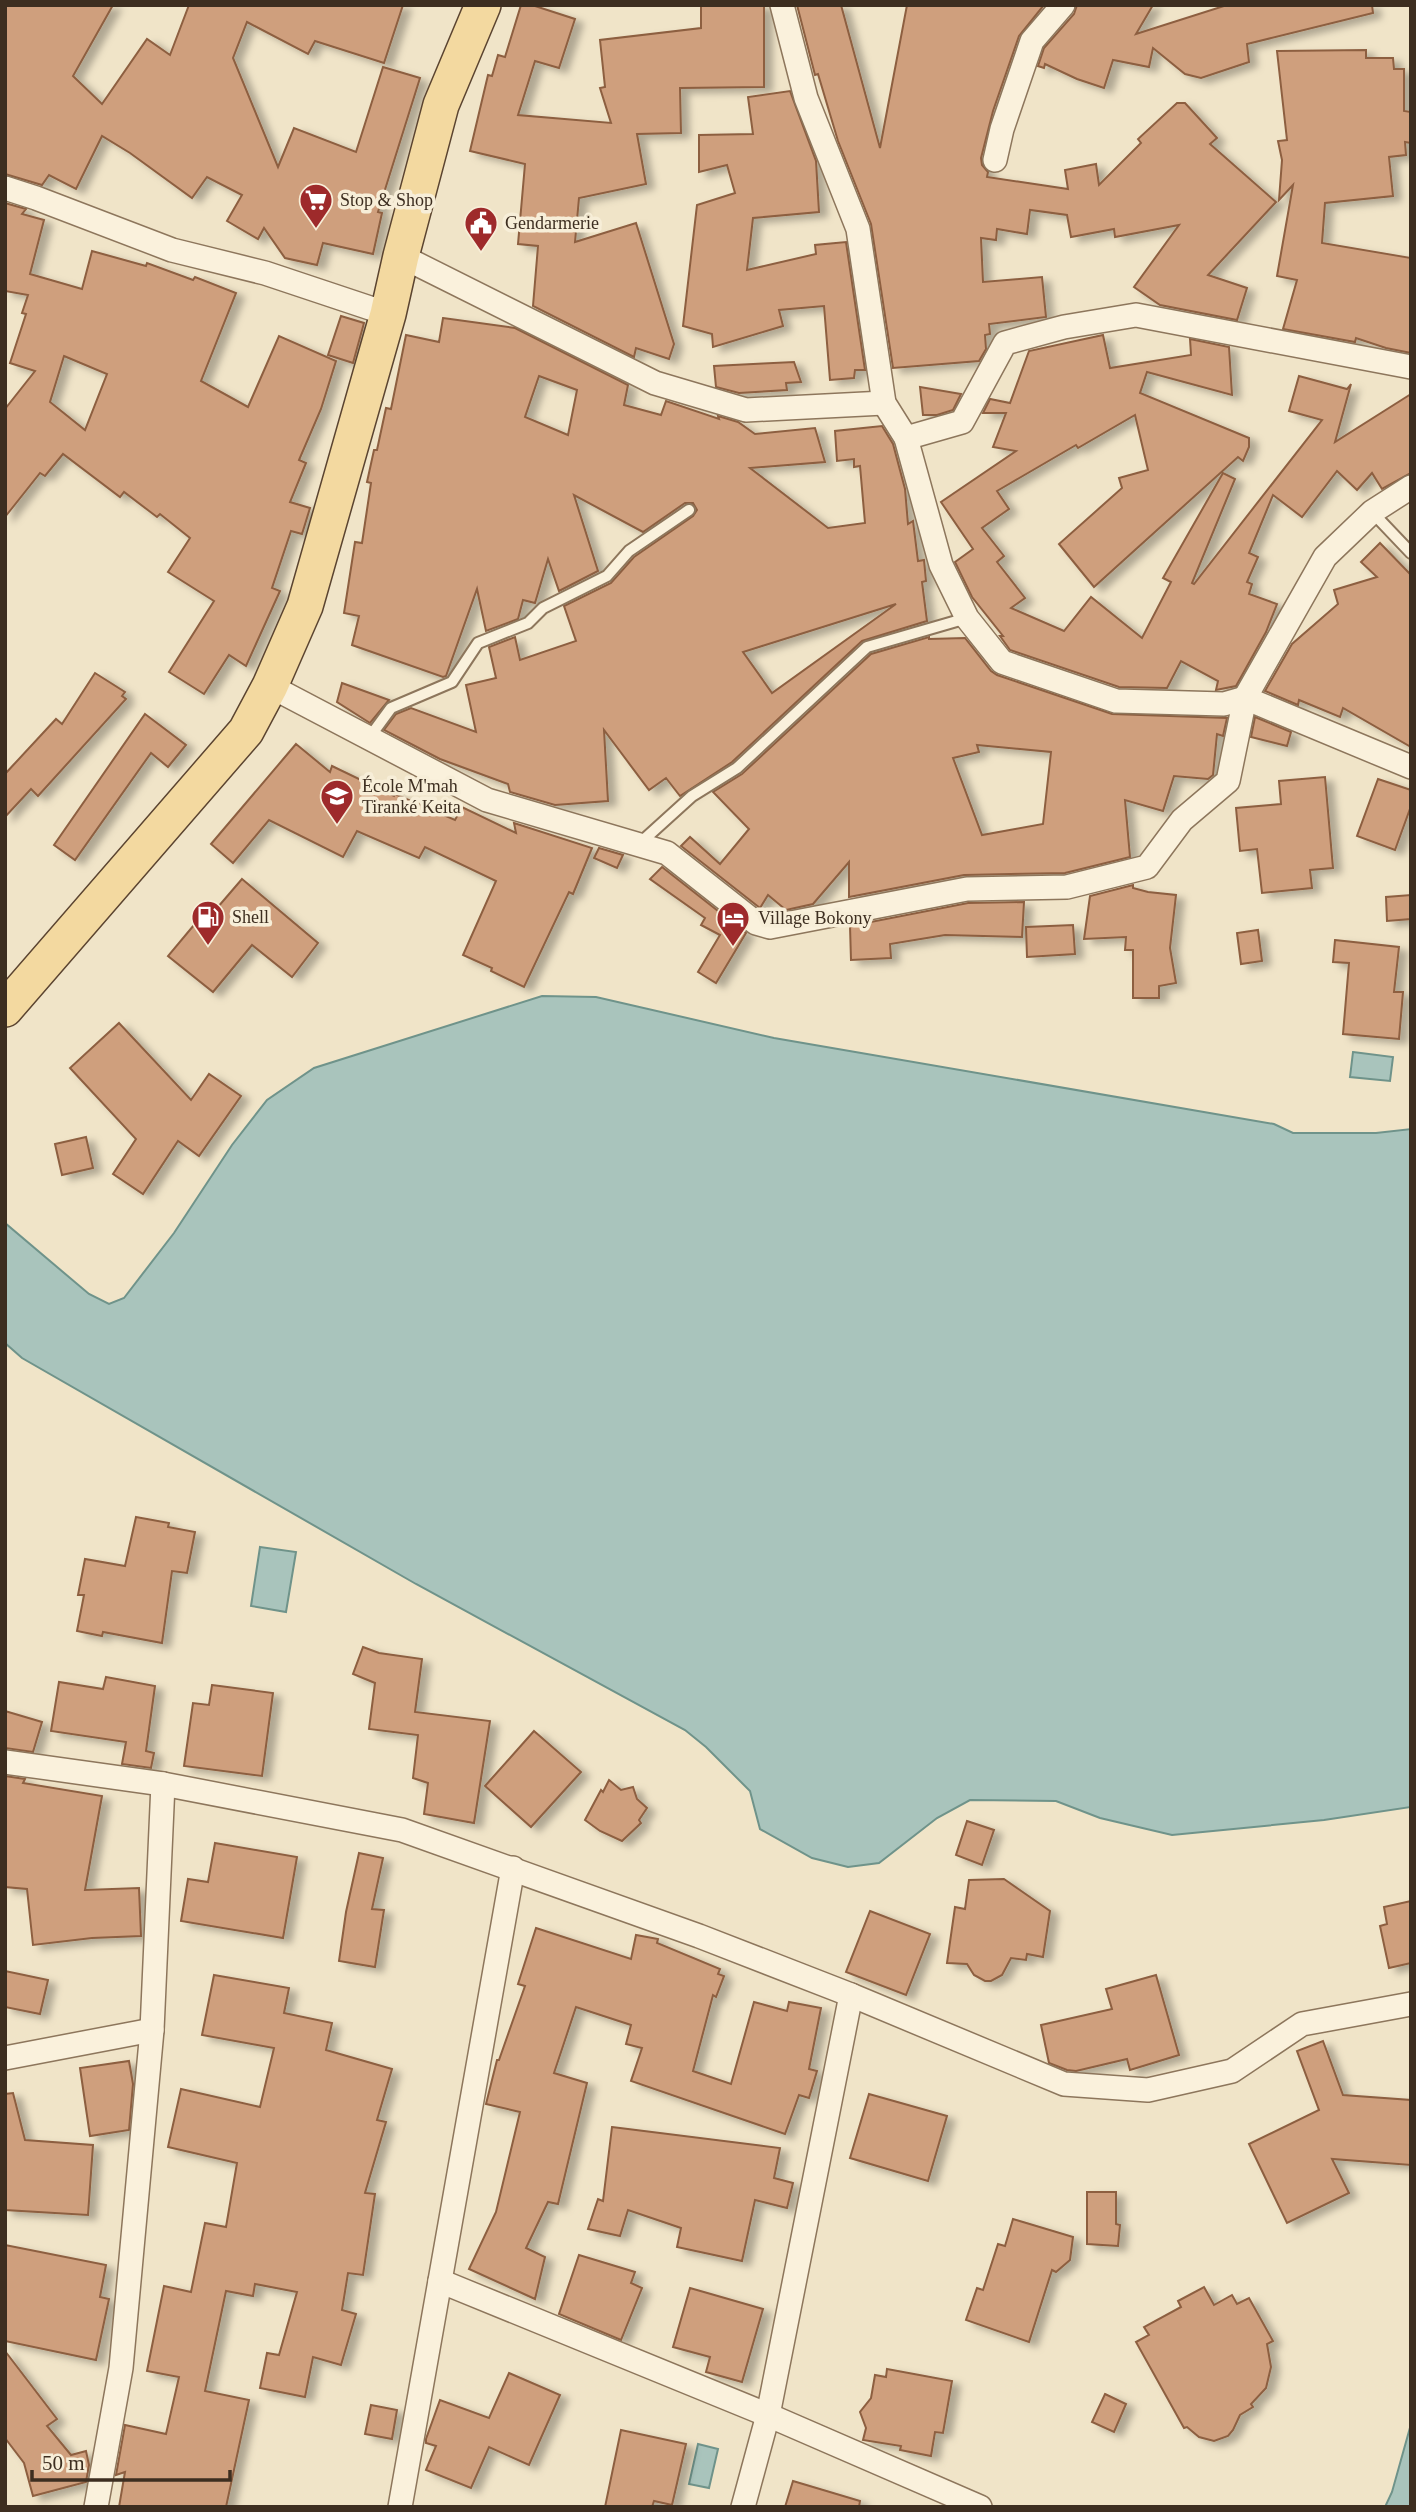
<svg xmlns="http://www.w3.org/2000/svg" width="1416" height="2512" viewBox="0 0 1416 2512" font-family="'Times New Roman',serif">
<defs>
<filter id="shadow"><feDropShadow dx="8" dy="4.5" stdDeviation="3.5" flood-color="#0004"/></filter>
</defs>
<rect width="100%" height="100%" fill="#f0e4c8"/>
<!-- water -->
<g fill="#a9c4bc" stroke="#6f938a" stroke-width="2">
<polygon points="542,996 596,997 774,1038 1274,1124 1293,1133 1376,1133 1411,1129 1411,1807 1324,1820 1172,1835 1100,1818 1056,1801 970,1800 937,1818 879,1863 848,1867 812,1858 760,1829 750,1791 706,1747 685,1730 416,1584 22,1358 5,1343 5,1223 89,1294 109,1304 124,1298 174,1233 232,1145 267,1100 314,1068"/>
<polygon points="1353,1052 1393,1057 1390,1081 1350,1077"/>
<polygon points="260,1547 296,1552 286,1612 251,1606"/>
<polygon points="1411,2424 1411,2507 1385,2507 1392,2492"/>
<polygon points="698,2444 718,2449 709,2488 689,2484"/>
</g>
<!-- building -->
<g fill="#cf9f7d" stroke="#8d5f41" stroke-width="2" fill-rule="evenodd" filter="url(#shadow)">
<polygon points="5,5 113,5 73,76 102,104 147,39 170,55 189,5 403,5 384,63 315,41 308,54 247,22 233,58 278,167 294,128 356,152 383,67 420,78 378,212 382,213 373,254 323,243 317,265 285,258 264,228 258,239 227,221 242,195 207,177 192,198 130,153 102,136 76,189 49,175 42,185 5,174"/>
<polygon points="521,5 532,5 575,19 559,68 535,61 518,115 611,123 600,88 605,87 600,40 701,28 701,5 764,5 764,87 680,88 681,133 637,134 646,184 579,198 575,242 636,223 674,344 669,359 636,348 634,357 533,306 538,246 518,244 525,164 470,151 488,75 492,76 498,55 505,57"/>
<polygon points="797,5 841,5 880,148 907,5 1044,5 1019,36 993,111 981,158 982,165 988,172 987,177 1068,189 1065,170 1096,164 1099,185 1141,143 1138,139 1177,103 1185,103 1217,138 1210,144 1276,202 1208,275 1247,288 1237,320 1160,305 1134,287 1179,225 1115,237 1114,229 1071,237 1067,215 1030,210 1027,234 997,229 996,240 981,238 983,282 1042,277 1046,317 989,324 990,334 985,335 986,349 979,361 893,368 871,224 838,141 818,74 815,75"/>
<polygon points="1077,5 1153,5 1136,34 1227,5 1372,5 1373,13 1247,44 1249,62 1201,78 1185,74 1153,48 1149,67 1113,60 1104,88 1077,79 1045,64 1044,68 1038,66 1044,48 1074,14"/>
<polygon points="1366,50 1366,58 1393,58 1394,69 1404,69 1404,111 1411,112 1411,143 1405,142 1406,155 1389,157 1393,196 1325,203 1322,243 1411,258 1411,353 1386,348 1356,338 1355,342 1283,329 1297,280 1277,276 1293,185 1279,200 1282,160 1278,141 1287,140 1277,51"/>
<polygon points="790,91 816,161 819,212 753,218 747,270 816,254 815,245 846,242 865,370 855,370 854,378 830,380 824,306 779,310 783,326 713,347 712,334 683,326 697,205 735,193 727,165 699,172 699,135 753,134 748,97"/>
<path d="M5 203 26 209 22 214 44 220 30 274 82 289 92 251 146 266 147 263 193 280 195 277 236 293 201 381 248 407 279 336 336 361 321 409 299 460 306 463 290 502 310 508 302 534 291 531 272 588 280 591 246 666 229 655 204 694 169 672 214 601 168 572 190 538 160 514 157 517 124 492 120 497 63 454 45 476 40 473 5 517V409L35 371 10 363 26 314 22 313 28 295 5 291ZM64 356 107 374 85 430 50 402Z"/>
<polygon points="341,316 364,323 353,363 328,355"/>
<path d="M443 318 515 328 628 385 624 405 661 415 666 401 719 419 718 416 738 422 755 434 815 428 825 462 750 468 828 528 865 523 860 466 854 467V459L837 461 835 431 882 426 893 444 905 489 908 524 913 521 918 561 924 560 926 581 922 582 927 621 862 641 732 762 680 796 666 778 649 790 604 730 608 801 555 805 510 792 508 784 440 759 384 730 396 714 411 708 476 732 466 685 496 678 489 647 515 637 520 660 576 641 564 606 611 583 634 557 693 516 697 510 693 503H685L643 532 574 495 598 571 559 591 548 559 535 603 523 600 518 619 486 631 477 589 446 676 443 677 352 645 359 616 344 613 355 542 362 543 371 483 367 482 374 450H377L386 408 391 409 406 335 439 342ZM539 376 577 390 568 435 525 417ZM896 604 772 693 743 652Z"/>
<polygon points="1103,335 1110,368 1191,355 1190,339 1229,347 1232,395 1147,372 1140,393 1249,438 1249,447 1243,461 1238,457 1094,587 1059,544 1122,488 1119,478 1148,470 1135,415 1078,448 1076,445 997,491 1009,509 982,528 1004,556 997,562 1025,598 1011,608 1064,631 1091,597 1142,638 1171,582 1163,578 1223,473 1235,479 1192,583 1194,584 1322,420 1289,411 1299,376 1347,389 1351,384 1335,442 1411,394 1411,473 1382,489 1372,473 1357,490 1337,471 1302,517 1273,495 1249,553 1258,557 1247,582 1252,584 1249,594 1277,604 1266,632 1236,686 1216,690 1218,681 1181,661 1167,688 1119,687 1010,650 1000,636 1003,636 972,597 955,562 973,549 941,502 1016,451 993,447 1006,413 983,413 990,399 1010,403 1029,351"/>
<polygon points="794,362 801,382 786,383 787,390 739,393 716,387 714,366"/>
<polygon points="920,387 961,394 953,410 937,415 923,415"/>
<polygon points="1380,543 1411,575 1411,747 1343,708 1340,717 1299,700 1298,705 1265,691 1292,644 1338,604 1334,590 1377,577 1361,562"/>
<path d="M929 637V639L965 638 991 671 997 675 1112 714 1227 718 1223 736 1217 734 1213 775 1208 779 1174 776 1163 811 1125 800 1130 857 1065 873 964 875 849 897V862L813 904 786 910 768 895 760 908 681 846 690 837 720 864 749 829 713 792 742 774 871 654ZM977 745 1051 752 1043 824 982 835 953 758 979 752Z"/>
<polygon points="95,673 125,692 122,696 126,699 38,796 31,789 5,817 5,774 56,719 62,724"/>
<polygon points="342,683 389,700 370,723 337,702"/>
<polygon points="145,714 186,745 168,767 151,753 75,860 54,845"/>
<polygon points="1255,717 1291,732 1287,746 1251,737"/>
<polygon points="296,744 330,772 332,766 394,796 395,794 455,820 462,807 516,833 514,823 592,848 573,894 569,892 524,987 491,971 492,968 463,955 496,881 425,847 419,858 357,831 343,857 269,820 233,863 211,844"/>
<polygon points="1325,777 1333,868 1310,870 1312,888 1262,893 1257,849 1240,851 1236,808 1281,804 1279,781"/>
<polygon points="1378,779 1411,790 1411,806 1395,850 1357,836"/>
<polygon points="599,848 623,855 617,868 594,858"/>
<polygon points="662,867 746,933 716,983 698,972 720,935 701,925 705,918 650,879"/>
<polygon points="242,879 318,943 292,977 252,945 213,992 168,956 194,925 199,929"/>
<polygon points="1133,885 1133,888 1148,892 1176,895 1170,948 1176,983 1159,986 1159,998 1133,998 1133,950 1125,950 1126,937 1084,939 1090,896"/>
<polygon points="1411,895 1411,919 1387,921 1386,897"/>
<polygon points="1024,902 1022,937 945,935 890,944 891,958 851,960 850,926 968,903"/>
<polygon points="1073,925 1075,954 1027,957 1026,927"/>
<polygon points="1258,930 1262,961 1241,964 1237,933"/>
<polygon points="1335,940 1399,947 1394,992 1403,992 1399,1039 1343,1034 1349,963 1333,962"/>
<polygon points="119,1023 191,1100 209,1074 241,1096 199,1156 178,1141 143,1194 113,1174 136,1139 70,1068"/>
<polygon points="86,1137 93,1168 62,1175 55,1144"/>
<polygon points="136,1517 169,1523 168,1527 195,1532 187,1573 172,1571 162,1643 103,1632 102,1636 77,1631 84,1595 78,1595 85,1559 125,1566"/>
<polygon points="363,1647 379,1653 422,1659 415,1712 490,1721 474,1823 424,1814 428,1783 413,1778 418,1735 369,1729 375,1683 353,1674"/>
<polygon points="106,1677 155,1686 146,1751 154,1753 151,1768 122,1764 126,1742 51,1731 59,1682 103,1689"/>
<polygon points="212,1685 273,1693 262,1776 184,1766 193,1703 209,1705"/>
<polygon points="5,1711 42,1722 33,1752 5,1748"/>
<polygon points="534,1731 581,1772 531,1827 485,1786"/>
<polygon points="5,1776 25,1779 23,1783 102,1796 85,1890 139,1888 141,1936 92,1938 33,1945 27,1889 5,1887"/>
<polygon points="609,1780 621,1790 633,1787 637,1799 647,1808 639,1820 641,1823 622,1841 600,1831 585,1820 601,1790 603,1792"/>
<polygon points="967,1821 994,1830 982,1865 956,1855"/>
<polygon points="215,1843 297,1857 283,1938 181,1921 188,1879 208,1882"/>
<polygon points="359,1853 383,1858 372,1909 384,1910 375,1967 339,1961 346,1912"/>
<polygon points="1004,1879 1050,1911 1043,1957 1027,1954 1026,1960 1011,1958 1002,1975 991,1981 985,1981 974,1975 967,1964 947,1963 955,1907 965,1909 969,1880"/>
<polygon points="1411,1901 1411,1963 1389,1968 1380,1926 1387,1924 1384,1907"/>
<polygon points="870,1911 930,1934 906,1995 846,1972"/>
<polygon points="536,1928 631,1959 636,1935 658,1939 657,1943 720,1969 718,1974 724,1976 716,1997 713,1995 693,2071 731,2084 754,2002 787,2011 789,2002 821,2008 809,2069 817,2071 809,2098 799,2095 785,2134 631,2081 642,2048 626,2044 631,2025 576,2007 554,2073 587,2083 558,2204 548,2202 526,2248 545,2257 535,2299 469,2269 496,2212 520,2112 486,2104 497,2060 499,2060 525,1986 518,1984"/>
<polygon points="5,1971 48,1980 40,2014 5,2007"/>
<polygon points="214,1975 289,1988 284,2013 332,2023 326,2050 392,2069 377,2120 386,2122 365,2193 375,2194 363,2275 348,2273 342,2310 356,2314 341,2365 313,2357 305,2397 260,2388 267,2353 279,2355 297,2292 255,2284 253,2296 226,2291 205,2391 249,2400 226,2507 119,2507 125,2472 116,2475 125,2425 166,2434 179,2377 147,2371 164,2286 191,2292 205,2223 226,2227 237,2163 168,2147 181,2089 260,2107 274,2048 202,2035"/>
<polygon points="1156,1975 1179,2055 1130,2070 1127,2059 1076,2071 1067,2070 1049,2063 1041,2025 1112,2009 1106,1989"/>
<polygon points="1323,2041 1343,2095 1411,2100 1411,2165 1332,2159 1349,2193 1287,2223 1249,2144 1319,2110 1297,2051"/>
<polygon points="129,2061 133,2084 129,2130 90,2136 80,2068"/>
<polygon points="13,2093 25,2140 93,2145 88,2215 5,2210 5,2094"/>
<polygon points="869,2094 947,2116 928,2181 850,2158"/>
<polygon points="612,2127 780,2148 774,2178 793,2183 787,2208 755,2200 742,2261 677,2247 681,2228 628,2210 620,2236 588,2229 598,2199 603,2201"/>
<polygon points="1087,2192 1116,2192 1116,2224 1120,2225 1118,2246 1087,2244"/>
<polygon points="1013,2219 1073,2237 1070,2260 1056,2272 1052,2270 1029,2342 966,2320 977,2288 983,2290 998,2244 1005,2246"/>
<polygon points="5,2245 106,2265 100,2297 109,2299 96,2360 5,2341"/>
<polygon points="579,2255 635,2272 631,2283 642,2288 621,2340 559,2314"/>
<polygon points="1204,2287 1214,2305 1232,2295 1237,2304 1249,2298 1273,2341 1267,2344 1271,2367 1266,2388 1251,2404 1253,2407 1240,2415 1233,2430 1228,2436 1214,2441 1199,2437 1187,2427 1184,2428 1136,2342 1149,2335 1144,2327 1181,2307 1178,2301"/>
<polygon points="690,2288 763,2309 742,2382 706,2372 710,2357 673,2347"/>
<polygon points="5,2351 57,2419 47,2426 71,2455 86,2451 89,2465 86,2482 33,2496 24,2463 5,2438"/>
<polygon points="887,2369 952,2381 943,2433 935,2432 931,2456 900,2450 901,2446 863,2440 866,2428 860,2412 871,2398 875,2375 886,2377"/>
<polygon points="509,2373 560,2395 529,2465 489,2447 471,2488 426,2470 436,2446 426,2443 426,2439 440,2400 489,2418"/>
<polygon points="1105,2394 1126,2404 1114,2432 1092,2422"/>
<polygon points="371,2405 397,2410 392,2439 365,2434"/>
<polygon points="621,2430 686,2444 672,2505 654,2501 652,2507 605,2507"/>
<polygon points="793,2481 860,2501 859,2507 785,2507"/>
</g>
<g fill="none" stroke-linecap="round" stroke-linejoin="round">
<defs>
<g id="lane">
<polyline points="1372,512 1411,553"/>
<polyline points="369,738 391,708 452,682 478,643 528,623 543,608 607,576 629,551 689,510"/>
<polyline points="639,844 692,796 737,768 867,647 967,618"/>
</g>
<g id="street">
<polyline points="782,5 806,98 858,229 884,403 906,438 941,565 967,618 1002,662 1116,701 1224,704 1245,698 1411,767"/>
<polyline points="995,160 1002,129 1032,41 1063,5"/>
<polyline points="5,188 36,198 172,250 265,273 388,314"/>
<polyline points="401,256 655,383 746,410 884,403"/>
<polyline points="906,438 962,422 1005,343 1064,327 1136,315 1411,367"/>
<polyline points="270,686 487,800 667,853 756,923 770,927 967,889 1067,887 1147,867 1182,820 1228,781 1245,698 1325,557 1372,512 1411,487"/>
<polyline points="5,1762 163,1784 402,1830 699,1936 851,1995 1064,2084 1148,2090 1232,2071 1302,2024 1411,2004"/>
<polyline points="5,2058 152,2030"/>
<polyline points="440,2281 768,2415 980,2507"/>
<polyline points="96,2507 121,2368 152,2030 163,1784"/>
<polyline points="400,2507 513,1868"/>
<polyline points="743,2507 768,2415 851,1995"/>
</g>
<polyline id="primary" points="5,1009 246,731 270,686 305,606 388,314 401,256 441,105 483,5"/>
</defs>
<!-- lane casing -->
<use href="#lane" stroke="#8d765c" stroke-width="14"/>
<!-- street casing -->
<use href="#street" stroke="#8d765c" stroke-width="26"/>
<!-- primary casing -->
<use href="#primary" stroke="#5b4430" stroke-width="38"/>
<!-- lane -->
<use href="#lane" stroke="#faf1dc" stroke-width="10"/>
<!-- street -->
<use href="#street" stroke="#faf1dc" stroke-width="23"/>
<!-- primary -->
<use href="#primary" stroke="#f3d9a0" stroke-width="35"/>
</g>
<!-- icons -->
<defs>
<symbol id="supermarket-pin" viewBox="-11 -11 22 30"><path d="M0 17L-7.5 6A9.5 9.5 0 1 1 7.5 6Z" fill="#9e2a2b" stroke="#f7eed8"/><path d="M-6-5.5h2.5l.6 2H6L4.5 2H-2.5L-4.4-4H-6ZM-1.5 3.2a1.3 1.3 0 1 0 .1 0ZM3 3.2a1.3 1.3 0 1 0 .1 0Z" fill="#fff"/></symbol>
<symbol id="civic-pin" viewBox="-11 -11 22 30"><path d="M0 17L-7.5 6A9.5 9.5 0 1 1 7.5 6Z" fill="#9e2a2b" stroke="#f7eed8"/><path d="M-.6-6.5H3V-4.5H.6V-3L4-1V1h2V6H-6V1h2V-1L-.6-3ZM-1.2 2.5V6h2.4V2.5Z" fill="#fff"/></symbol>
<symbol id="school-pin" viewBox="-11 -11 22 30"><path d="M0 17L-7.5 6A9.5 9.5 0 1 1 7.5 6Z" fill="#9e2a2b" stroke="#f7eed8"/><path d="M0-5L7-2L0 1L-7-2ZM-4 1L0 2.5L4 1V4Q0 6-4 4Z" fill="#fff"/></symbol>
<symbol id="fuel-pin" viewBox="-11 -11 22 30"><path d="M0 17L-7.5 6A9.5 9.5 0 1 1 7.5 6Z" fill="#9e2a2b" stroke="#f7eed8"/><path d="M-5.5-6h7V0h2V4h1.3V-2.5L3-4.5l.8-.8L6-3V5H2.5V1h-1V6h-7ZM-4.2-4.7v3.2H.2V-4.7Z" fill="#fff"/></symbol>
<symbol id="hotel-pin" viewBox="-11 -11 22 30"><path d="M0 17L-7.5 6A9.5 9.5 0 1 1 7.5 6Z" fill="#9e2a2b" stroke="#f7eed8"/><path d="M-6-4.5h1.5V1H6V5H4.5V3h-9V5H-6ZM-4 0a1.8 1.8 0 1 1 3.6 0ZM.5 0V-2.5h3Q6-2.5 6 0Z" fill="#fff"/></symbol>
</defs>
<g fill-rule="evenodd">
<use href="#supermarket-pin" x="297" y="181" width="38" height="52"/>
<use href="#civic-pin" x="462" y="204" width="38" height="52"/>
<use href="#school-pin" x="318" y="777" width="38" height="52"/>
<use href="#fuel-pin" x="189" y="898" width="38" height="52"/>
<use href="#hotel-pin" x="714" y="899" width="38" height="52"/>
</g>
<g text-anchor="middle" stroke-width="7" stroke-linejoin="round" paint-order="stroke">
<!-- poi labels -->
<g font-size="18" fill="#3d2e20" stroke="#f7eed8" text-anchor="start">
<text x="340" y="206">Stop &amp; Shop</text>
<text x="505" y="229">Gendarmerie</text>
<text x="362" y="792">École M'mah<tspan x="362" dy="21">Tiranké Keita</tspan></text>
<text x="232" y="923">Shell</text>
<text x="758" y="924">Village Bokony</text>
</g>
</g>
<!-- border -->
<rect width="1416" height="2512" fill="none" stroke="#3d2e20" stroke-width="14"/>
<!-- scale -->
<path d="M32 2470v10h198v-10" fill="none" stroke="#3d2e20" stroke-width="3.5"/>
<text x="42" y="2470" font-size="21" fill="#3d2e20" stroke="#f7eed8" stroke-width="5" paint-order="stroke">50 m</text>
</svg>
